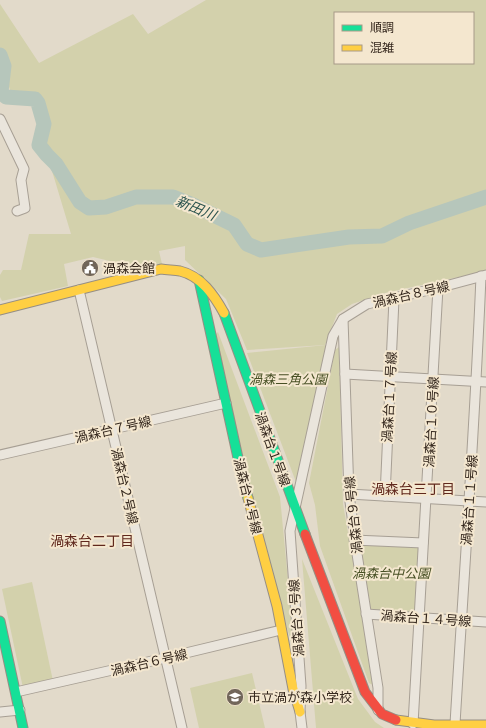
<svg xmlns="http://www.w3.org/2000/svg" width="486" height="728" viewBox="0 0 486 728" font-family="'Times New Roman','Noto Sans JP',serif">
<rect width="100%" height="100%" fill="#e2daca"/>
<!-- green -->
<g fill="#d3d1ac" fill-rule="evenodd">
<path d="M206 0H486V271L385 293 352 304 337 314 325 345 247 350 226 299 185 260V246L159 251 162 264 118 272 114 262 93 257 64 264 68 286 2 301 0 297V275L3 270H21L29 234H71L37 121 32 95 11 93 0 59V4L39 63 133 14 148 34ZM335 13H473V63H335Z"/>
<polygon points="218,332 280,497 298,684 291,642 260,530 215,335"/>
<polygon points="326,345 296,482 247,353"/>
<polygon points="339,347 343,504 375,686 369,683 320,546 315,505 309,483 335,350"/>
<polygon points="359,544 419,546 416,614 369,611"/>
<polygon points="302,559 358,699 375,722 384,728 316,728"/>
<polygon points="32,582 53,681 23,688 2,589"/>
<polygon points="252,673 265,728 199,728 190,688"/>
</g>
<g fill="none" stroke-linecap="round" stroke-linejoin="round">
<!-- river -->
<polyline stroke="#b6c6bb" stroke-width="15" points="0,55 4,66 1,92 6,97 35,99 38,103 44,124 39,145 47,155 56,164 80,202 89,208 106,207 136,197 173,197 193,205 234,225 247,244 261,250 349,237 382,236 409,223 486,197"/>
<defs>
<g id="street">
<polyline points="0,119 24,169 21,180 25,208 17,211"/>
<polyline points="79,290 182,728"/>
<polyline points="343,319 349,494 357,554 378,688 378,710"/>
<polyline points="345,374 486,382"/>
<polyline points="0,455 226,403"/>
<polyline points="349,494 486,502"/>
<polyline points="385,496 394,299"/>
<polyline points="354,540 423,543"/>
<polyline points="366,614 486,622"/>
<polyline points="16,692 165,658 281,630"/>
<polyline points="0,712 20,710"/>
<polyline points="413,724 438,288"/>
<path d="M455 724C464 575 475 425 481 276"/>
<polyline points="302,728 300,712 301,686 290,531 333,336 343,319 367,304 438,288 486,275"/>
</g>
<g id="fast">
<polyline points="199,280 240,467 248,498"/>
<polyline points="224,313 305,534"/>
<polyline points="0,621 23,728"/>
</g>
<g id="slow">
<path d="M0 310 161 269C167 270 174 270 180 271 201 276 214 295 224 313"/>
<polyline points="248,498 277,606 293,689 300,712"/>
<polyline points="396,720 434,725 486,725"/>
</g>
<polyline id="jam" points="305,534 365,692 382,714 396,720"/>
</defs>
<!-- street casing -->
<use href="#street" stroke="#a79f94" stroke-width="11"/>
<!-- fast casing -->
<use href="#fast" stroke="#968e84" stroke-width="11"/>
<!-- slow casing -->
<use href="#slow" stroke="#968e84" stroke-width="11"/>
<!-- jam casing -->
<use href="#jam" stroke="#968e84" stroke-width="11"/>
<!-- street -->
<use href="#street" stroke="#eae5dc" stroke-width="9"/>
<!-- fast -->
<use href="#fast" stroke="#16e098" stroke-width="9"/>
<!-- slow -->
<use href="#slow" stroke="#ffcf43" stroke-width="9"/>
<!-- jam -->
<use href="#jam" stroke="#f24e42" stroke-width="9"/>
</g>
<!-- icons -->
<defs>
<symbol id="civic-disc" viewBox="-11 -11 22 22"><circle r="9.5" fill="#71665a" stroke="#f4e7cf"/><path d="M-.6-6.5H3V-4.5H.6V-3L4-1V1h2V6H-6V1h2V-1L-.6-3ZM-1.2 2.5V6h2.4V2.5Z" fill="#fff"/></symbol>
<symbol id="school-disc" viewBox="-11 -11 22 22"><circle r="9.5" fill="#71665a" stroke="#f4e7cf"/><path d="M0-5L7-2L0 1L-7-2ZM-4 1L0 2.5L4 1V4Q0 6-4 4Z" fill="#fff"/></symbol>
</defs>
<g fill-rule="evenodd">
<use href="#civic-disc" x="80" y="258" width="20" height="20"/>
<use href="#school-disc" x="225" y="687" width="20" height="20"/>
</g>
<g text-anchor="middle" stroke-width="4" stroke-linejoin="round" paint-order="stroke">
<!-- poi labels -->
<g font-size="13" fill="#34271d" stroke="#f4e7cf" text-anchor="start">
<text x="103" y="273">渦森会館</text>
<text x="248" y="702">市立渦が森小学校</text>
</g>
<!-- street labels -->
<g font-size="13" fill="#34271d" stroke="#f4e7cf">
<text transform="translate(411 294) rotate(-13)" y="5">渦森台８号線</text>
<text transform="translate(389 397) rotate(-87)" y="5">渦森台１７号線</text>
<text transform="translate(431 422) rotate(-87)" y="5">渦森台１０号線</text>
<text transform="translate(113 429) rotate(-13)" y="5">渦森台７号線</text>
<text transform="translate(273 449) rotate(70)" y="5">渦森台１号線</text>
<text transform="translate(125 486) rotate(77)" y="5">渦森台２号線</text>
<text transform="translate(248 496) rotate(76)" y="5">渦森台４号線</text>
<text transform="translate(469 500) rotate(-86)" y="5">渦森台１１号線</text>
<text transform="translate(353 515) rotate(-96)" y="5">渦森台９号線</text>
<text transform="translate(296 618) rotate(-94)" y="5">渦森台３号線</text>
<text transform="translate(426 618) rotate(4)" y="5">渦森台１４号線</text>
<text transform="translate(149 662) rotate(-13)" y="5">渦森台６号線</text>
</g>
<!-- park labels -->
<g font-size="13" font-style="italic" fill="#475024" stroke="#f4e7cf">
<text x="288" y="384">渦森三角公園</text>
<text x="391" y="578">渦森台中公園</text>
</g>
<!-- water labels -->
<g font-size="14" font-style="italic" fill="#2c544f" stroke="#f4e7cf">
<text transform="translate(196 208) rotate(23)" y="5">新田川</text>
</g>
<!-- neighbourhood labels -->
<g font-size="14" fill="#60281d" stroke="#f4e7cf">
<text x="413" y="494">渦森台三丁目</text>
<text x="92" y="546">渦森台二丁目</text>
</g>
</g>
<!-- legend -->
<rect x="334" y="12" width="140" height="52" fill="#f4e7cf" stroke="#a79a88"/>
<rect x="342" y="25" width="20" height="6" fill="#16e098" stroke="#a79a88"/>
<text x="370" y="32" font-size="12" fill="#34271d">順調</text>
<rect x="342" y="45" width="20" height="6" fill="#ffcf43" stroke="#a79a88"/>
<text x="370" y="52" font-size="12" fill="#34271d">混雑</text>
</svg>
